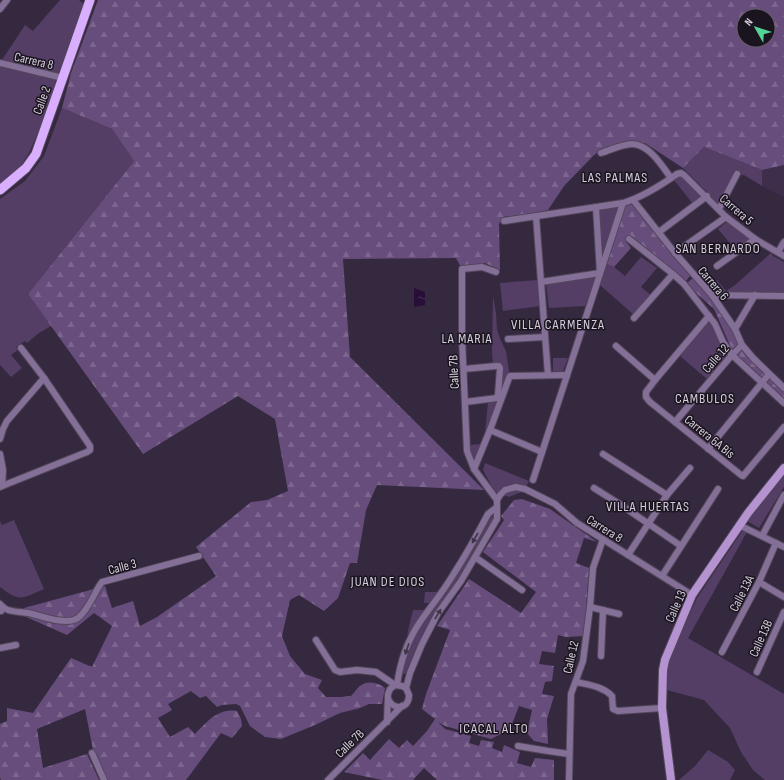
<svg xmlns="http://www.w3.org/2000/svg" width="784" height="780" viewBox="0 0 784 780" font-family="'Sofia Sans Condensed',sans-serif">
<defs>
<pattern id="forest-firs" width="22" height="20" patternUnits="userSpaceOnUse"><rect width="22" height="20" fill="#674d7c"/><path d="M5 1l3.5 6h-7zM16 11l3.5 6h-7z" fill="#7c658e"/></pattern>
<pattern id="water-ripples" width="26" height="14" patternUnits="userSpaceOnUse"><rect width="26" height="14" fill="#280f38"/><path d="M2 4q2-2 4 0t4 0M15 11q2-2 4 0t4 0" fill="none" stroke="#463154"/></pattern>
</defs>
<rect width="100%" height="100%" fill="#35293f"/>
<!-- built -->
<polygon fill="#3e2e4b" points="784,165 784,197 762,186 762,170"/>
<!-- green -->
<g fill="#543e65">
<polygon points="60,0 79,0 84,5 58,75 2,60 25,25 33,31"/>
<polygon points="0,66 56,80 51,103 29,153 20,167 0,186"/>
<polygon points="62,108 112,129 134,161 28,294 51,326 39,333 27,343 25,341 16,347 18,350 11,355 22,368 11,377 0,365 0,199 25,181 44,156"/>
<polygon points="704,147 762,170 762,186 744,175 740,175 721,209 709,194 683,168"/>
<polygon points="680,175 703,196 693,204 674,180"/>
<polygon points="619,206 601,264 598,212 600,209"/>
<polygon points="728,221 751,238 736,250 718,229"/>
<polygon points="771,253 773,256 784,262 784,294 711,293 707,289 717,280 726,291 735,285"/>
<polygon points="641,257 657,268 641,287 652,296 634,315 600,285 607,264 614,267 625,276"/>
<polygon points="596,276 585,306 549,308 546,283"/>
<polygon points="538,280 541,306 503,311 500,283"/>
<polygon points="493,296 496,313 497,330 501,341 506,351 510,378 478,464 470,451 469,445 484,444 488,402 495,402 501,396 503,364 493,363 492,354"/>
<polygon points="711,314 730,352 707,379 680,356"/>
<polygon points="553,358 568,358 563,371 553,371"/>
<polygon points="485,463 529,481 524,491 509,497 497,493 492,487 483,470"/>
<polygon points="784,476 784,487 759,528 747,521"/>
<polygon points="490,515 495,518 420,642 405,674 400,672 413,639 419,628 455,577"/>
<path d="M14 520 44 589C23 598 20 603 0 587V521L2 525Z"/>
<polygon points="743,530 747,532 688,638 784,694 784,780 765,780 753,770 741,752 730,728 704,700 667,690 668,662 697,598"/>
<polygon points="425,592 438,592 430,603 424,603"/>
<polygon points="413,610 426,610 407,635"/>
<polygon points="708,750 728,762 735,770 730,780 679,780 695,766"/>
</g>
<!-- forest -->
<g fill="url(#forest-firs)" fill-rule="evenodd">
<path d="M98 0H784V165L762 170 704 147 683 168 645 143 631 141 599 151 593 156 564 186 548 210 531 214 503 217 499 224 500 270 485 263 462 269 456 258 343 259 350 357 484 490 377 485 366 510 357 563H350L338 598 324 611 299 595 290 600 282 636 290 656 305 674 322 680 318 688 326 697H341L351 696C354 693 357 688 360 686 367 680 378 682 385 688L382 704H369L360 708 340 713 315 725 281 739 265 737 250 726 240 706 236 704 222 705 217 707 206 696 200 698 191 691 168 704 172 710 158 718 170 737 188 727 195 734C207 722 218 708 237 711L241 719 242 726 232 738 221 733 186 780H107L93 750 85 709 37 729 43 768 87 754 99 780H1L0 778V724L7 721V708L33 713 71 658 92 667 112 626 94 613 67 635 24 616V608L105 586 112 608 133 601 140 626 157 617 216 576 196 547 251 502 267 500 288 491 275 419 238 396 143 454 28 294 134 161 112 129 62 108 71 73ZM744 16H768V40H744Z"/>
<polygon points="632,204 691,275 685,282 629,236 626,242 631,248 614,267 607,264 625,206"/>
<polygon points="694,277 723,314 740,344 732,350 714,309 686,284"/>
<polygon points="740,349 765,374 762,378 736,354"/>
<polygon points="770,379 784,392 784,400 766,383"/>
<polygon points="522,499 550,509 597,542 584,538 576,563 589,568 584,636 566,637 558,635 555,653 542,651 539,664 554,666 552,681 545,682 542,694 554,696 547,719 548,744 534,741 527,733 532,710 519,706 510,729 491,739 445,726 438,722 445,729 471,736 469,743 479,746 481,740 494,742 492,748 502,752 504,745 520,752 517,763 531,767 535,758 554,760 554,780 437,780 424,768 413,780 382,780 344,772 363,753 370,760 389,739 399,748 407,740 413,746 427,731 435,719 422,709 426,694 450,630 437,626 469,579 521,613 536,592 483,552 504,520 501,516 514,500"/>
</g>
<!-- water -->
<polygon fill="url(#water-ripples)" points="414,288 425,292 425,305 414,307"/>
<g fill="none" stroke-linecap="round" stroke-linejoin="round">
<defs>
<g id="street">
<polyline points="0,9 7,0"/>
<polyline points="0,63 63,78"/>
<path d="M601 153C610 150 623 144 632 144 649 144 662 166 671 178"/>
<polyline points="633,200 675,253 712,295 735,329 742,345 754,359 784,388"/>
<polyline points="719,209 737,174"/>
<polyline points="536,216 548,375"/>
<path d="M504 221 623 203C643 197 660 186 677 174L681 173 684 175 726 217 755 239 784 256"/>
<polyline points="659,232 707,196"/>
<polyline points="629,239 673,274 684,284 715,324 723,342 732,355 784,403"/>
<polyline points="778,252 784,242"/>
<polyline points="675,253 726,217"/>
<polyline points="717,266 755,239"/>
<polyline points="496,272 482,267 462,269 462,338 467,451 474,469 497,500"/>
<polyline points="541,282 600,273 596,207"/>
<polyline points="712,295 784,296"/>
<polyline points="709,316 655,380 646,392 646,397 650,402 741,475 743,476 784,427"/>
<polyline points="634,318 673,274"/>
<polyline points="735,329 755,295"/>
<polyline points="508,339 545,337"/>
<polyline points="616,346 655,380"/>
<polyline points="464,369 496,366 499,366 500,368 498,395 497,398 465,402"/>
<polyline points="675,422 732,355 742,345"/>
<polyline points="490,430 542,452"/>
<polyline points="0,439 3,429 7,421 44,378"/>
<polyline points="708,449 769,374"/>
<polyline points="0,454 3,470 2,486"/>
<polyline points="603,454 667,495"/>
<polyline points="474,469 490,430 509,378 510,376 567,375"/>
<polyline points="533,480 623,203"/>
<polyline points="0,487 2,486 87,452 90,450 90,446 44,378 21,348"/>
<polyline points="594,488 621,505 681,546"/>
<polyline points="739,525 784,547"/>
<polyline points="762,536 784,495"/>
<polyline points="628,555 667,495 690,468"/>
<polyline points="475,557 522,590"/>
<polyline points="662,576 718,489"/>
<polyline points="759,582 784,597"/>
<path d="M0 604C2 606 5 609 8 610 14 612 22 612 29 613 42 616 66 626 78 618 90 608 93 594 102 582L199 556"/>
<polyline points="590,607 619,614"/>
<polyline points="0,611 1,611"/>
<polyline points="316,640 335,670 340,672 357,670 376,672 395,685"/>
<polyline points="0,648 16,645"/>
<polyline points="722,652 759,582 776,543"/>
<polyline points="601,656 603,610"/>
<polyline points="757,672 784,612"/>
<path d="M576 682C589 685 602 686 612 696L613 709 618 711 662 708"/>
<path d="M397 685C400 663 407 641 420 622 431 606 443 592 453 575 466 555 477 535 488 514L497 507"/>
<polyline points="406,688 410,673 422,644 438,613 461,581 497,519 497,500 500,495 505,490 516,487 525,489 555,504 577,523 692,595"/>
<path d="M387 722 388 694 390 689 395 685 402 686 406 688 409 695C409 709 394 711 388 699"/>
<polyline points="518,746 548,751 569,754"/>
<polyline points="92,753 104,780"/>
<polyline points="328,780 402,706"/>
<polyline points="569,780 571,694 583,661 590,607 593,568 603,539"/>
</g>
<polyline id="secondary" points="671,780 662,708 663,670 665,660 692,595 748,513 784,468"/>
<polyline id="primary" points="0,190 26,168 36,154 90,0"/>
</defs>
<!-- street casing -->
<use href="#street" stroke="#52475b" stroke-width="8"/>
<!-- secondary casing -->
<use href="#secondary" stroke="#52475b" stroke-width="10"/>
<!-- primary casing -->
<use href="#primary" stroke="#52475b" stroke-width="11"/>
<!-- street -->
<use href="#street" stroke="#846f96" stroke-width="6"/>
<!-- secondary -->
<use href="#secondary" stroke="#b593d0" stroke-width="8"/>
<!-- primary -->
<use href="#primary" stroke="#daaefe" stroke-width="9"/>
</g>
<!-- one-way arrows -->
<defs><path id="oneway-solid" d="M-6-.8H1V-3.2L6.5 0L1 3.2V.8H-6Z"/></defs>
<g fill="#3f3448">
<use href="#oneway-solid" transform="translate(475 538) rotate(120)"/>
<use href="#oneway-solid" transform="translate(438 614) rotate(-59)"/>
<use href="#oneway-solid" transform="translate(407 649) rotate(109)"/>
</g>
<g text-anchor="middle" stroke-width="3" stroke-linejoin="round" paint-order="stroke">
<!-- street labels -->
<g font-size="13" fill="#d5cddc" stroke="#1a141e">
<text transform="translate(34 60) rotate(13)" y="5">Carrera 8</text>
<text transform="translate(41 100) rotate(-70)" y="5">Calle 2</text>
<text transform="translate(737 209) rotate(41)" y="5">Carrera 5</text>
<text transform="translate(714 283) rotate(50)" y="5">Carrera 6</text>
<text transform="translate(715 358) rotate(-49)" y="5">Calle 12</text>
<text transform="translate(453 372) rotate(-93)" y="5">Calle 7B</text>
<text transform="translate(710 436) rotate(39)" y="5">Carrera 6A Bis</text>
<text transform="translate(605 528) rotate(32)" y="5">Carrera 8</text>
<text transform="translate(122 566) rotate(-15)" y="5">Calle 3</text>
<text transform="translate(741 593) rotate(-63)" y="5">Calle 13A</text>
<text transform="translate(675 606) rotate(-66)" y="5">Calle 13</text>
<text transform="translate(760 638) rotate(-66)" y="5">Calle 13B</text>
<text transform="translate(570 657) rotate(-77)" y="5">Calle 12</text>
<text transform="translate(349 743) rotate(-44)" y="5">Calle 7B</text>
</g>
<!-- neighbourhood labels -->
<g font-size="14" letter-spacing="1" fill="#d5cddc" stroke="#1a141e">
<text x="615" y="182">LAS PALMAS</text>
<text x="718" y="253">SAN BERNARDO</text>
<text x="558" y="329">VILLA CARMENZA</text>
<text x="467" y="343">LA MARIA</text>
<text x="705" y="403">CAMBULOS</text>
<text x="648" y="511">VILLA HUERTAS</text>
<text x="388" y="586">JUAN DE DIOS</text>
<text x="494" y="733">ICACAL ALTO</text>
</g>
</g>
<!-- north arrow -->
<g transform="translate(756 28) rotate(309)"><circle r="19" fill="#1a141e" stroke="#655e6a"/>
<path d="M0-3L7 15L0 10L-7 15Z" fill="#54d396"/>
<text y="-6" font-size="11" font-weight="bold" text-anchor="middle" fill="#d5cddc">N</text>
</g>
</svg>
